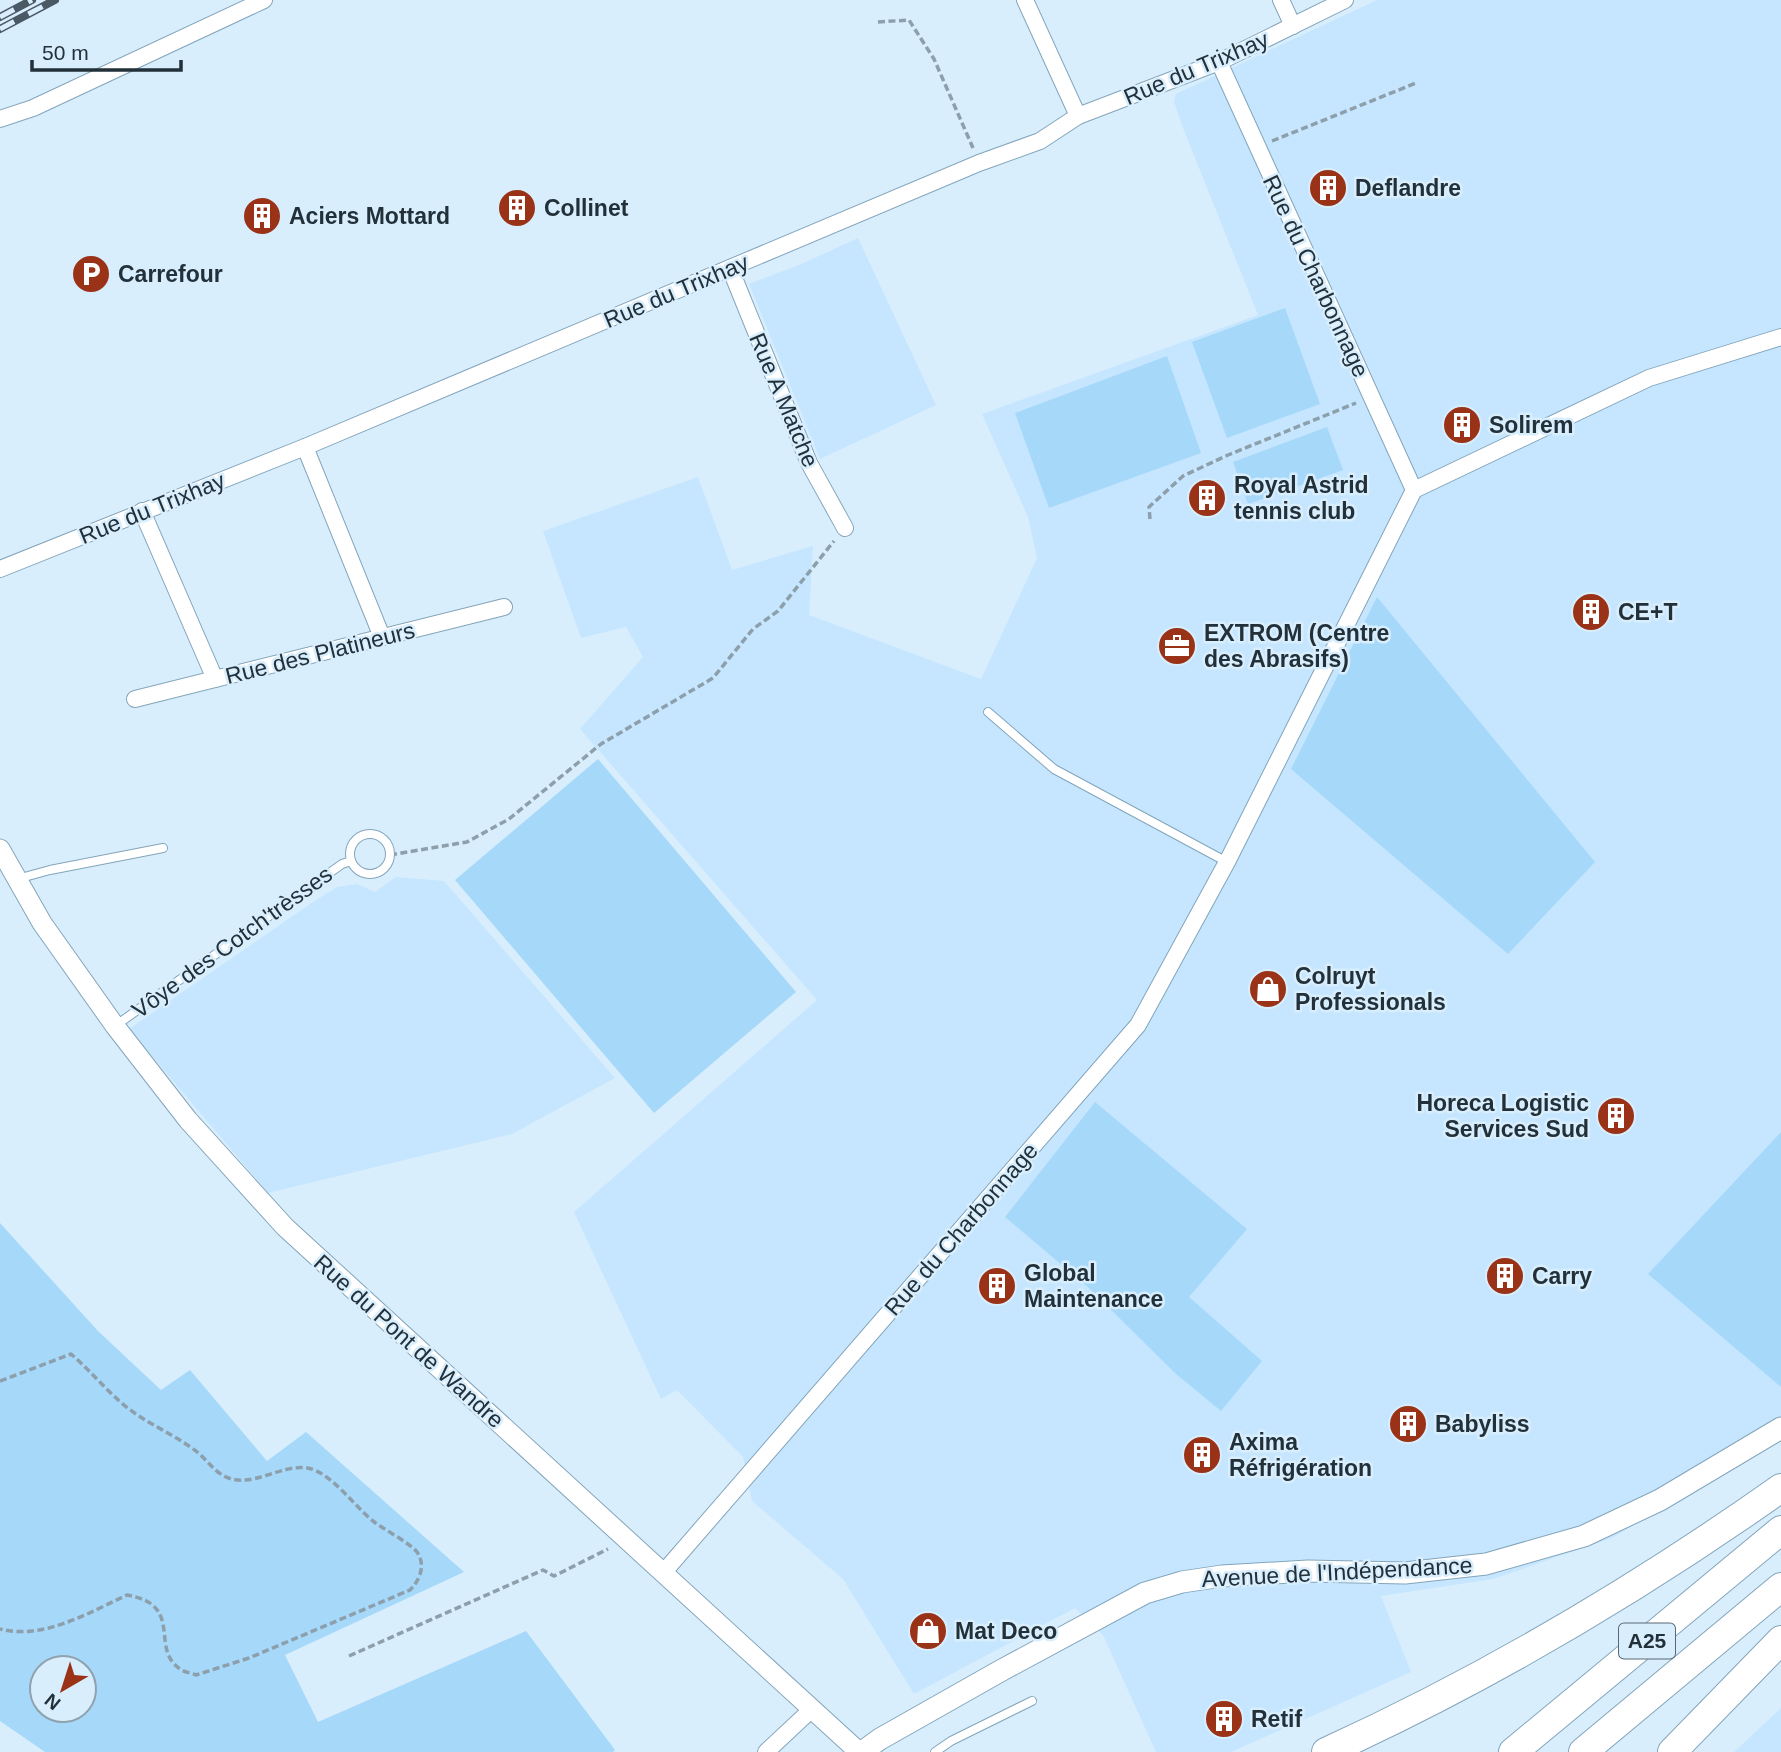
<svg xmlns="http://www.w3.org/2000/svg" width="1781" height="1752" viewBox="0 0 1781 1752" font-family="Helvetica,sans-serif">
<rect width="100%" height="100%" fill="#d9eefd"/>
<!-- built -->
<g fill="#c5e6fe">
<polygon points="1377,0 1781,0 1781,1132 1649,1274 1781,1387 1781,1440 1612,1538 1493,1579 1381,1596 1411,1672 1231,1752 1156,1752 1103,1635 1075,1608 914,1694 843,1579 752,1501 743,1457 677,1390 661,1399 574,1212 817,1000 580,729 643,657 626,627 581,638 543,531 698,477 732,570 813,546 809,615 981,679 1037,558 1028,517 982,414 1258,315 1183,128 1174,102 1176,94"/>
<polygon points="858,238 936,405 820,459 749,284 799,265"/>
<polygon points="396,877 444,881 615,1078 512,1134 268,1193 129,1029 310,904 337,887 357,884 375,892"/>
<polygon points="1781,1708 1781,1752 1734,1752"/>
</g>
<!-- green -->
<g fill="#a6d8fa" fill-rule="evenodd">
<polygon points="1285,308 1320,404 1227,438 1192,342"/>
<polygon points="1167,356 1201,453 1049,508 1015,413"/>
<polygon points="1327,427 1343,470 1248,504 1233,462"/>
<polygon points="1377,597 1595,862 1508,954 1291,769"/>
<polygon points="598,759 796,992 654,1113 455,880"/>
<polygon points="1095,1102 1247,1229 1189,1297 1262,1361 1221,1411 1176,1374 1089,1288 1005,1217"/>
<polygon points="1781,1132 1781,1387 1648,1274"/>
<path d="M0 1223 98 1331 161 1390 190 1370 267 1461 306 1432 464 1572 285 1655 318 1722 526 1631 615 1750 613 1752H45L0 1721ZM42 1668H84V1710H42Z"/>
</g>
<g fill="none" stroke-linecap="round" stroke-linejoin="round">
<defs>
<g id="service">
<polyline points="988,712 1054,769 1227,862"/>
<circle cx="370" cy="854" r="20"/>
<polyline points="17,879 50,870 163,848"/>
<polyline points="115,1026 342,864 351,861"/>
<polyline points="935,1752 951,1741 1032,1701"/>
</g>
<g id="minor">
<polyline points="1025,0 1078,116"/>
<polyline points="1281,0 1293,26"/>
<polyline points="1219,62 1414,490"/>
<polyline points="0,119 33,108 264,0"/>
<polyline points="730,268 809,463 845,528"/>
<polyline points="305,447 382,637"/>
<polyline points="142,511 215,679"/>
<polyline points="0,569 305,447 979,163 1040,141 1078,116 1219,62 1345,0"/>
<polyline points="135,699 504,607"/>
<polyline points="663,1573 1138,1025 1227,862 1414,490 1649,378 1781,337"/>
<polyline points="766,1752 812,1709"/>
</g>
<polyline id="tertiary" points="0,849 42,923 115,1026 188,1120 285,1227 859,1752"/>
<polyline id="secondary" points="862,1752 880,1739 1002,1670 1145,1593 1182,1582 1222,1576 1308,1571 1405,1573 1486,1564 1584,1536 1660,1500 1781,1428"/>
<g id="motorway">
<path d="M1326 1752C1486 1679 1638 1589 1781 1488"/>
<polyline points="1513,1752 1781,1530"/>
<polyline points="1583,1752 1781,1587"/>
<polyline points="1672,1752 1781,1640"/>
</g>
</defs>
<!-- service casing -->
<use href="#service" stroke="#83a5bb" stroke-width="10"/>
<!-- minor casing -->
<use href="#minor" stroke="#83a5bb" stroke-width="18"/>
<!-- tertiary casing -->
<use href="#tertiary" stroke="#83a5bb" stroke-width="21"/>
<!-- secondary casing -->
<use href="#secondary" stroke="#83a5bb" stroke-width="23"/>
<!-- motorway casing -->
<use href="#motorway" stroke="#83a5bb" stroke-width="30"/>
<!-- path -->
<g stroke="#8c9fab" stroke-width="3.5" stroke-dasharray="7 3.5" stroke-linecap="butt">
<polyline points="878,22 909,20 934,59 973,148"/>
<polyline points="1272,141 1416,83"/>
<polyline points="1150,519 1149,507 1183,476 1228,455 1356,403"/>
<polyline points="390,855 467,842 509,819 601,744 713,678 753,629 778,611 834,541"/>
<path d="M0 1381 71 1354C91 1371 107 1392 129 1409 150 1425 175 1435 196 1451 206 1459 213 1470 224 1476 250 1490 280 1464 307 1468 330 1471 355 1507 373 1521 383 1529 410 1543 417 1552 426 1565 420 1580 410 1590L249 1658 196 1675C191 1673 184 1672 180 1669 149 1648 185 1605 127 1595 88 1613 44 1640 0 1629"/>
<polyline points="349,1656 543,1570 554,1576 608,1549"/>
</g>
<!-- service -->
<use href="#service" stroke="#fff" stroke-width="8"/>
<!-- minor -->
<use href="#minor" stroke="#fff" stroke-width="16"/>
<!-- tertiary -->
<use href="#tertiary" stroke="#fff" stroke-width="19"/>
<!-- secondary -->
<use href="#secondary" stroke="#fff" stroke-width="21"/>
<!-- motorway -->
<use href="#motorway" stroke="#fff" stroke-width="28"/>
<defs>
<g id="rail">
<polyline points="0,17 32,0"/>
<polyline points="0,29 55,0"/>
</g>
</defs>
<!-- rail casing -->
<use href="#rail" stroke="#4a5963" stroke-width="8"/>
<!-- rail -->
<use href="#rail" stroke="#d9eefd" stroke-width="5" stroke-dasharray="16" stroke-linecap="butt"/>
</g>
<!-- icons -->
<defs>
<symbol id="building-disc" viewBox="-11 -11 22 22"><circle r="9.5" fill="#9a3217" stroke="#d9eefd"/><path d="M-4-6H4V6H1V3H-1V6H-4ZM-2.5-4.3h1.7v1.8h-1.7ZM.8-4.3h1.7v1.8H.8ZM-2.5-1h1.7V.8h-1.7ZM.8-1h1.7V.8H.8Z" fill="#fff"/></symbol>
<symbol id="parking-disc" viewBox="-11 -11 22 22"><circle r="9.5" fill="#9a3217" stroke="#d9eefd"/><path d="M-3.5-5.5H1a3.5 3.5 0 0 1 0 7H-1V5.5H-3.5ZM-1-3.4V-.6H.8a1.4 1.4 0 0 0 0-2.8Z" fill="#fff"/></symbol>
<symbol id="office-disc" viewBox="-11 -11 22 22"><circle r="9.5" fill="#9a3217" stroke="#d9eefd"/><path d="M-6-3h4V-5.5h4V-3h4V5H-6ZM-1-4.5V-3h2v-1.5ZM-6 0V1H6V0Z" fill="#fff"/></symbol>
<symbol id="shop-disc" viewBox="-11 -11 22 22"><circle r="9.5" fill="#9a3217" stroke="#d9eefd"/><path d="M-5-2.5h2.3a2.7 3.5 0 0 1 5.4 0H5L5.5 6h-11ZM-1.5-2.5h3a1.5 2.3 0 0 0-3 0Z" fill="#fff"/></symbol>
</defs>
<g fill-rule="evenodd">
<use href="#building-disc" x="1306" y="166" width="44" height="44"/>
<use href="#building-disc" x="495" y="186" width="44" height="44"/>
<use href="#building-disc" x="240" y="194" width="44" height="44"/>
<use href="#parking-disc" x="69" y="252" width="44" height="44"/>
<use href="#building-disc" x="1440" y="403" width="44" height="44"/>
<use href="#building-disc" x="1185" y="476" width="44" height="44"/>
<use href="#building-disc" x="1569" y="590" width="44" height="44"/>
<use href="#office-disc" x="1155" y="624" width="44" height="44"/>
<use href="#shop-disc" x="1246" y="967" width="44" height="44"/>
<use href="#building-disc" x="1594" y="1094" width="44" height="44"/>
<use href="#building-disc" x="1483" y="1254" width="44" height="44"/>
<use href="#building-disc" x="975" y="1264" width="44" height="44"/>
<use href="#building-disc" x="1386" y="1402" width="44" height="44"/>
<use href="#building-disc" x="1180" y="1433" width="44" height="44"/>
<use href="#shop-disc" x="906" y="1609" width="44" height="44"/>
<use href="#building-disc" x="1202" y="1697" width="44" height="44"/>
</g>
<g text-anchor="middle" stroke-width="5" stroke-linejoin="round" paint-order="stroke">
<!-- shield labels -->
<rect fill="#d9eefd" stroke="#596974" stroke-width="2" x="1619" y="1623.5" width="56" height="35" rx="5"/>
<g font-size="21" font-weight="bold" fill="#223039">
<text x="1647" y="1648">A25</text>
</g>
<!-- street labels -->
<g font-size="23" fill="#223039" stroke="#d9eefd">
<text transform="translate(1196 68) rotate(-23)" y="8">Rue du Trixhay</text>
<text transform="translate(1316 276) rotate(65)" y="8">Rue du Charbonnage</text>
<text transform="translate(676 291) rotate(-23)" y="8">Rue du Trixhay</text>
<text transform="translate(784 400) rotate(67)" y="8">Rue A Matche</text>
<text transform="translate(152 508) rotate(-22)" y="8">Rue du Trixhay</text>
<text transform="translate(320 653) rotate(-14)" y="8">Rue des Platineurs</text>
<text transform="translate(232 942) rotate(-36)" y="8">Vôye des Cotch'trèsses</text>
<text transform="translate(961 1229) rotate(-49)" y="8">Rue du Charbonnage</text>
<text transform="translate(409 1341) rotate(42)" y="8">Rue du Pont de Wandre</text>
<text transform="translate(1337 1572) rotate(-3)" y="8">Avenue de l'Indépendance</text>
</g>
<!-- poi labels -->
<g font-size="23" font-weight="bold" fill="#223039" stroke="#d9eefd" text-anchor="start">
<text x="1355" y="196">Deflandre</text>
<text x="544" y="216">Collinet</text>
<text x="289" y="224">Aciers Mottard</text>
<text x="118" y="282">Carrefour</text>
<text x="1489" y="433">Solirem</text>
<text x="1234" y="493">Royal Astrid<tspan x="1234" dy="26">tennis club</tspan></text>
<text x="1618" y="620">CE+T</text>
<text x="1204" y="641">EXTROM (Centre<tspan x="1204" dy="26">des Abrasifs)</tspan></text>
<text x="1295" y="984">Colruyt<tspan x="1295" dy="26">Professionals</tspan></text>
<text x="1589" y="1111" text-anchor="end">Horeca Logistic<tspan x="1589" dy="26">Services Sud</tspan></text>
<text x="1024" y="1281">Global<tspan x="1024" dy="26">Maintenance</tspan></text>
<text x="1532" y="1284">Carry</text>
<text x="1435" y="1432">Babyliss</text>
<text x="1229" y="1450">Axima<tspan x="1229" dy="26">Réfrigération</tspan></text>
<text x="955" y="1639">Mat Deco</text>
<text x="1251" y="1727">Retif</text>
</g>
</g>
<!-- north arrow -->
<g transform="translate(63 1689) rotate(219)"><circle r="33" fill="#d9eefd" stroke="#90a2af" stroke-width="2"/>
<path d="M0-5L12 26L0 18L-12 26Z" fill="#9a3217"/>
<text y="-10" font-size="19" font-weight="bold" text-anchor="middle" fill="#223039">N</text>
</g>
<!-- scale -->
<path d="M32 60v10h149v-10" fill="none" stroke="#223039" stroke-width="3.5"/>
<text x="42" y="60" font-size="21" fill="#223039" stroke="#d9eefd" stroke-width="5" paint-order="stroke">50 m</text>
</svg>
